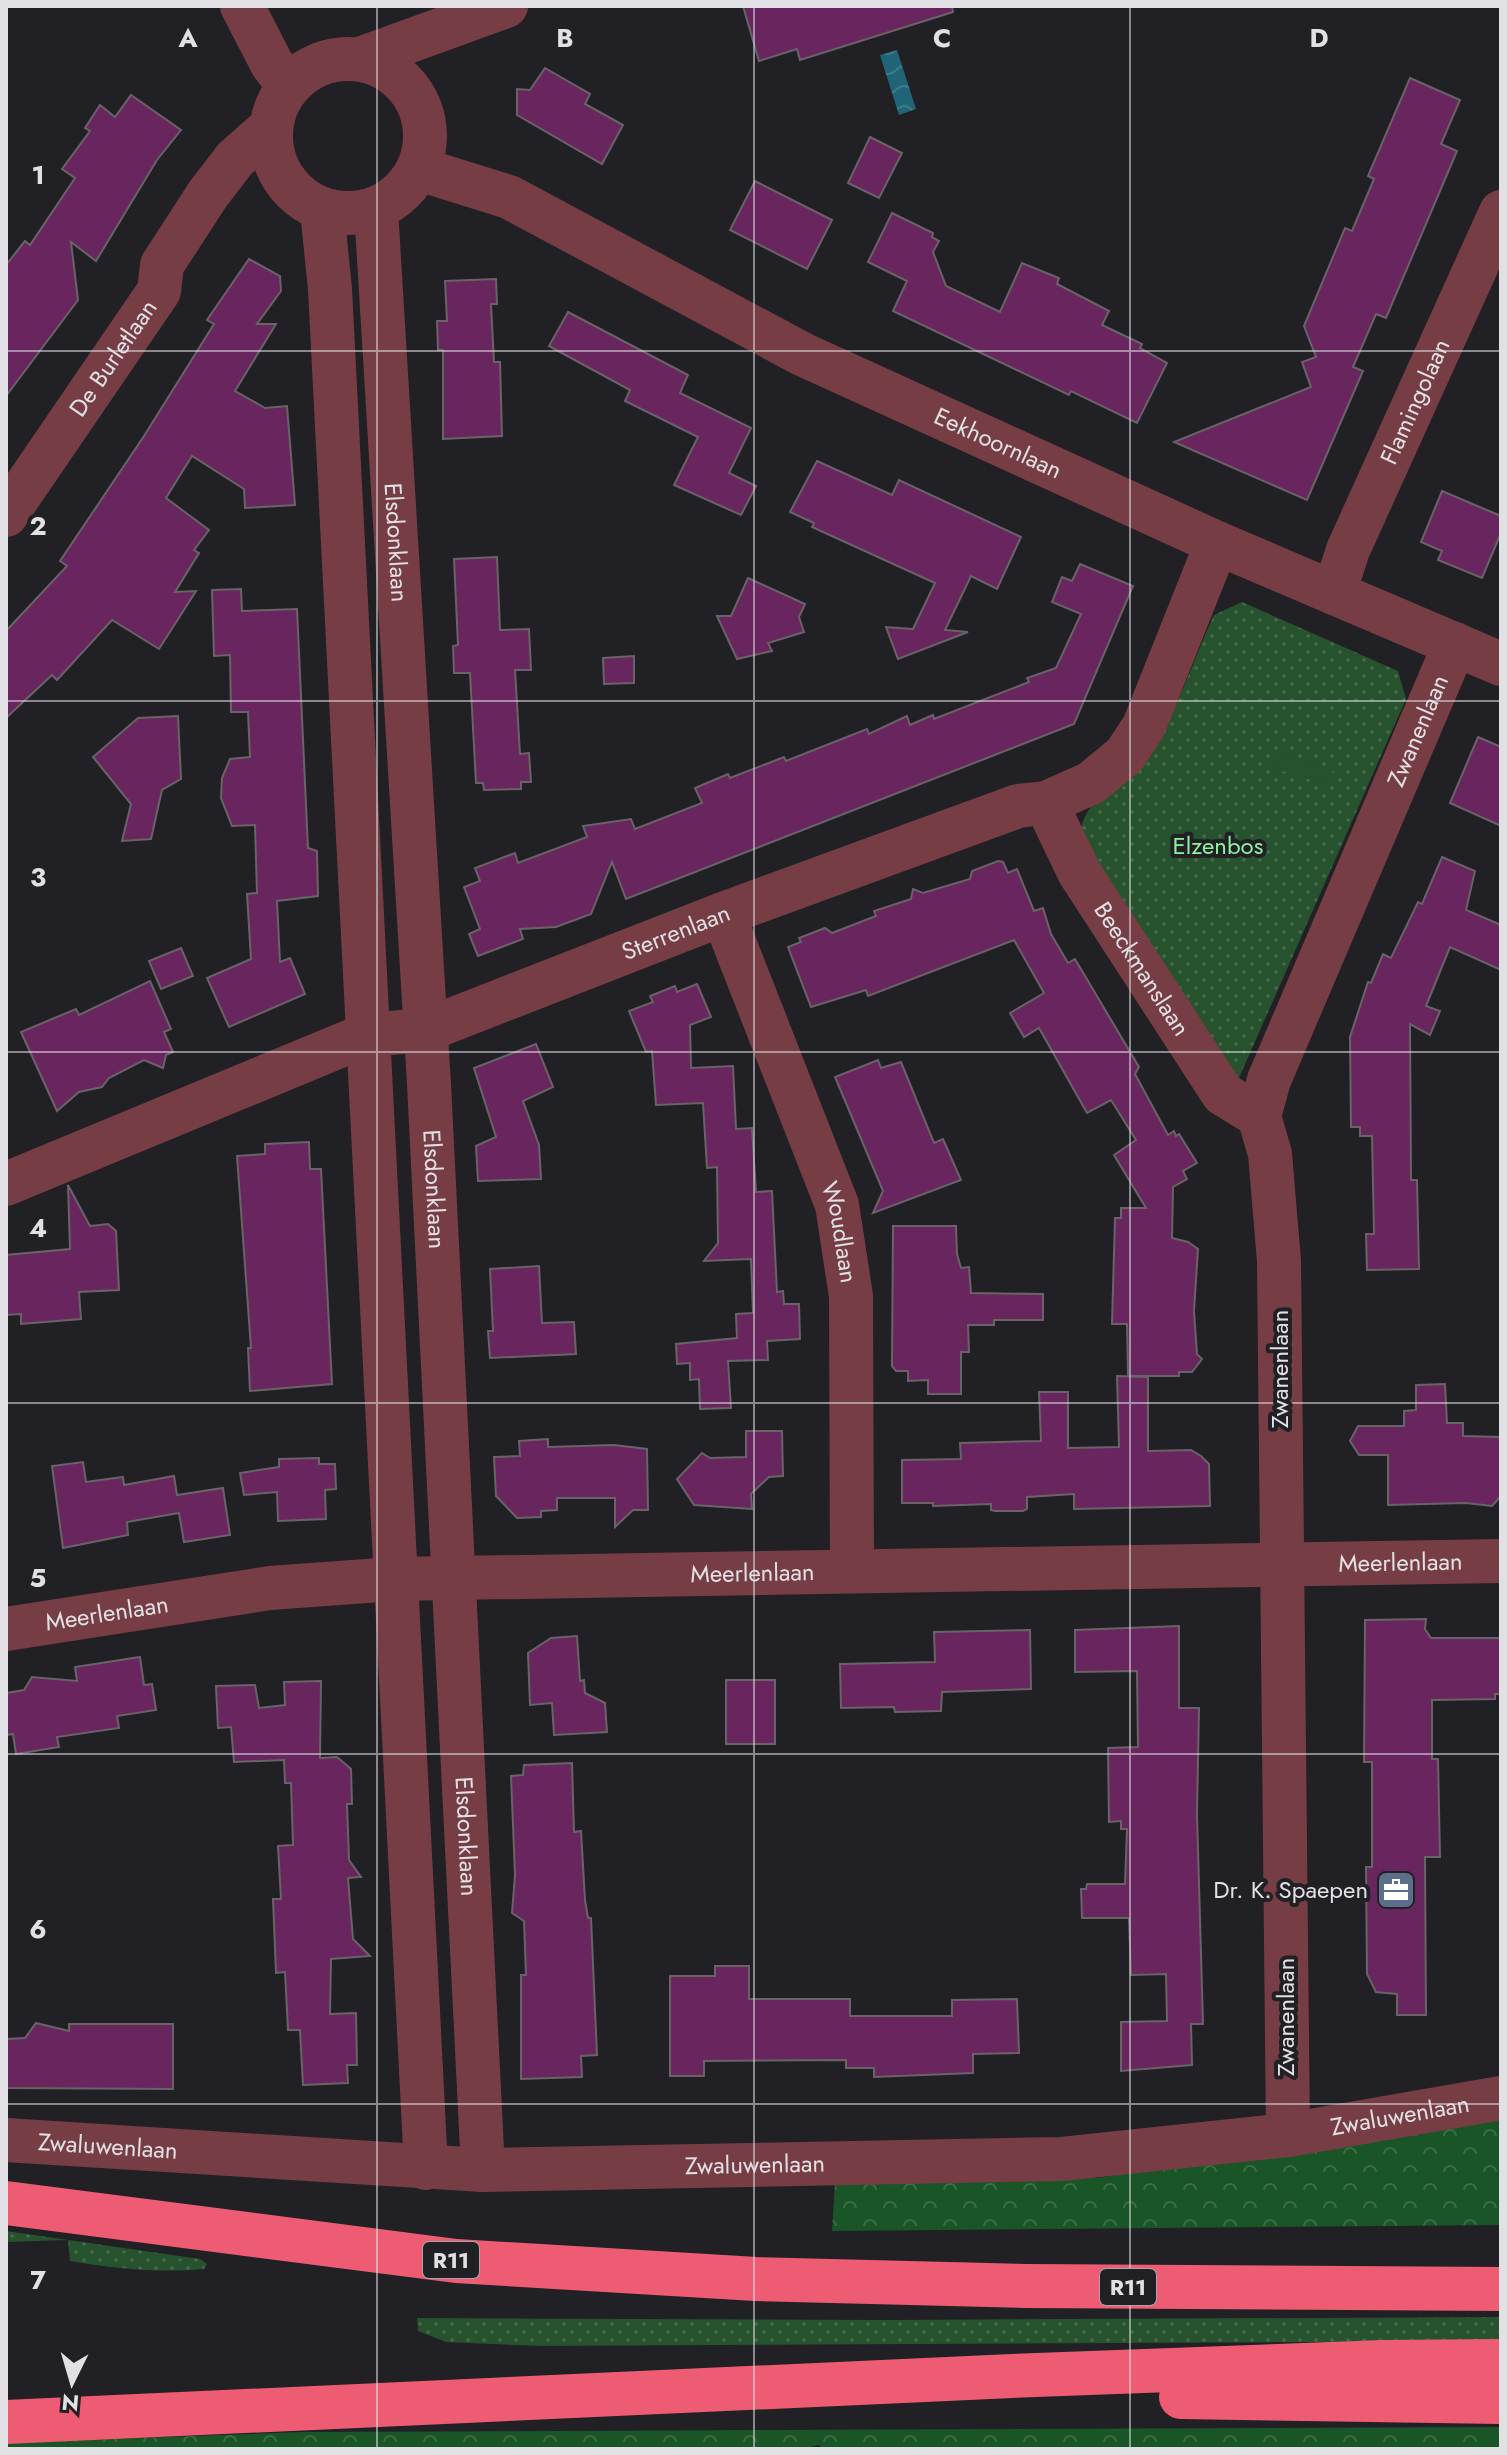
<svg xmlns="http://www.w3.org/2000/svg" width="1507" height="2455" viewBox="0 0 1507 2455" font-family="Jost,sans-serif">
<defs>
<pattern id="grass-dots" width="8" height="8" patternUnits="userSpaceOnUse" patternTransform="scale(2)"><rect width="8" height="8" fill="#27522e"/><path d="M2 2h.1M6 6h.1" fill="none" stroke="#466b4c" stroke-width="1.8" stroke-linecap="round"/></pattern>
<pattern id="forest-crowns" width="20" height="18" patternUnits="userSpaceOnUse" patternTransform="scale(2)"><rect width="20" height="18" fill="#1a5527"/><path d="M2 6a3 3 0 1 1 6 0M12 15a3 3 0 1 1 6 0" fill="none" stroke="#3b6d46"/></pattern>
<pattern id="water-waves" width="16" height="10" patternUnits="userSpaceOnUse" patternTransform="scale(2)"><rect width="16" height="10" fill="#206577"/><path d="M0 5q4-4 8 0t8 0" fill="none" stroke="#407b8a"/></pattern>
</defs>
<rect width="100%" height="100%" fill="#202025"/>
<!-- grass -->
<g fill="url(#grass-dots)">
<path d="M1242 602 1398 671 1406 699 1239 1078 1203 1039 1080 841C1081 790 1129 789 1151 755 1174 718 1195 656 1214 615Z"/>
<path d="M6 2231 200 2259 207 2264 204 2269C159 2273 116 2269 70 2261L68 2240 6 2242Z"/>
<polygon points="1501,2317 1501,2341 539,2346 446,2342 418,2331 417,2318 888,2320"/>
</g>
<!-- forest -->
<g fill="url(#forest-crowns)">
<polygon points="1501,2113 1501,2225 832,2231 835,2183 1098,2178"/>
<polygon points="1501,2427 1501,2449 823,2449 819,2445 800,2449 6,2449 6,2443 300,2432"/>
</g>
<!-- garden -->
<polygon fill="#27522e" points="1277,751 1333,770 1328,785 1272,768"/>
<!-- water -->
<polygon fill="url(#water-waves)" points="897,50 916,109 899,115 880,55"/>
<!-- building -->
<g fill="#69255e" stroke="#696368" stroke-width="2">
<polygon points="743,6 952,6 953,12 800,60 797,49 759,61"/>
<polygon points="545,68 590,94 585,104 623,125 602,164 517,115 517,89 530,90"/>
<polygon points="1410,78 1460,100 1441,144 1457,151 1386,318 1376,314 1353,367 1363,371 1307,500 1174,442 1311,387 1302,362 1316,357 1304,326 1345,228 1352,231 1374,179 1368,176"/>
<polygon points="131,95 181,130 157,160 96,261 71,242 78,300 6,396 6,265 25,241 30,245 75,178 62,169 90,131 85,128 100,105 115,117"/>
<polygon points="870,137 902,153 879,198 848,183"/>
<polygon points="755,181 832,220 807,269 730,230"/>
<polygon points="892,213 933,233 932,237 939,241 933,252 946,286 1000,312 1022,263 1059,278 1057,284 1109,311 1102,325 1142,344 1140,348 1167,363 1137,423 1071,391 1069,395 893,311 907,281 868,262"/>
<polygon points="249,259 280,276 281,291 257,324 276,324 235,391 265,408 287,406 295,505 245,508 244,489 192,456 166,498 209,530 194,550 199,553 175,592 196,591 159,649 112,620 57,680 52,675 6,718 6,631 67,566 60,561 144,436 214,324 207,320"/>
<polygon points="496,279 497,304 491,304 494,362 500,362 502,436 443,439 443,350 438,350 437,321 447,321 445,281"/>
<polygon points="568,312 688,375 680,393 751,428 729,473 756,486 741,515 674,485 698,437 625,401 630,390 549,346"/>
<polygon points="817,461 892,495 899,480 1021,537 997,589 971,576 945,630 968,632 898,659 886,627 913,629 935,583 812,527 814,523 790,512"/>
<polygon points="1442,491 1501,516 1501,533 1482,578 1438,560 1442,551 1421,542"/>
<polygon points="497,557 500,630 529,629 531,670 515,670 520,754 529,753 531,782 521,782 521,789 484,790 483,783 476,783 470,673 454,673 453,646 458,645 454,559"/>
<polygon points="1080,564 1133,586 1074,724 626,899 612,862 591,914 556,927 520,929 523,939 478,956 469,934 480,929 464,887 480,881 475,868 515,853 518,863 587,837 583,826 631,819 635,829 702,803 695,788 728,774 730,778 784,757 786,761 867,729 869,734 907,716 910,725 933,715 934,719 1029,682 1027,678 1056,668 1081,614 1052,602 1062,577 1072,581"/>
<polygon points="748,578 805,604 799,617 804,632 768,643 772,651 737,659 717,616 731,616"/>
<polygon points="241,589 242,611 297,609 308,848 317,851 318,896 277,901 280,962 290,958 305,994 229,1027 207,978 251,959 247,894 257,893 255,825 232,826 221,798 222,778 230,759 250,757 248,712 231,712 230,655 214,656 212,590"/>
<polygon points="634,656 634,683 604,684 603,658"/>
<polygon points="178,716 181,779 162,790 151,839 122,841 131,804 93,757 138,718"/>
<polygon points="1478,737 1501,747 1501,826 1450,803"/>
<polygon points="1442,857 1475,871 1466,910 1501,925 1501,970 1450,947 1426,1006 1440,1011 1430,1035 1410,1024 1411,1180 1417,1180 1419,1269 1367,1270 1366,1234 1374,1234 1372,1136 1360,1136 1360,1127 1351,1127 1350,1037 1368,982 1371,983 1383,954 1391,958 1418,902 1422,904"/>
<polygon points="998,861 1003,862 1008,873 1017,869 1034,911 1043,908 1051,934 1068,963 1075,959 1139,1067 1135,1074 1168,1135 1174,1131 1176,1136 1179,1134 1197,1163 1183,1171 1187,1179 1173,1187 1172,1238 1188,1242 1198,1249 1194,1311 1197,1354 1202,1359 1192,1372 1179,1372 1179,1376 1128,1376 1127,1324 1112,1324 1115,1218 1121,1218 1121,1208 1146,1208 1114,1155 1136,1140 1111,1100 1087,1113 1039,1028 1024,1037 1010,1013 1044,993 1014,940 868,996 866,990 811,1007 788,947 801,942 799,938 825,928 832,933 876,916 874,911 911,899 913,889 923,893 970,879 972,871"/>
<polygon points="181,948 193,976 161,989 149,961"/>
<polygon points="150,981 171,1029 164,1032 173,1052 166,1055 163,1068 144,1060 109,1078 102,1087 79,1092 57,1111 21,1032 76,1009 79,1015"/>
<polygon points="697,984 711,1017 690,1025 691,1068 733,1066 736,1129 752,1128 756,1192 772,1191 777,1292 783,1291 784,1304 799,1304 800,1339 767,1341 768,1360 728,1361 731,1408 700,1409 699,1379 690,1380 690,1363 677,1364 676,1344 737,1338 736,1314 753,1313 751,1259 704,1261 718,1243 717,1167 707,1168 703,1103 656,1105 652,1051 646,1052 629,1011 653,1002 650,996 675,986 677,992"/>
<polygon points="536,1044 553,1087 523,1101 539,1145 541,1179 478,1181 476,1146 496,1137 474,1068"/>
<polygon points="878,1060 881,1068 901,1062 934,1143 943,1139 961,1180 873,1213 883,1191 835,1077"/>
<polygon points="309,1142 310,1169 321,1169 332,1384 250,1391 248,1348 251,1348 237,1156 265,1154 265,1144"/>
<polygon points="68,1185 90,1226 108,1224 116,1231 119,1290 79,1292 81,1319 21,1324 21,1314 6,1315 6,1255 70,1249"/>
<polygon points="893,1226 956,1226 957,1254 961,1268 969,1267 971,1293 1043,1294 1043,1320 994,1320 994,1325 968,1325 969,1352 961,1352 961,1394 928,1394 928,1380 908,1381 908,1371 896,1371 892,1366"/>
<polygon points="539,1266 542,1323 574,1322 576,1354 490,1358 488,1331 493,1331 490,1269"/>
<polygon points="1117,1376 1148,1377 1148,1451 1191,1450 1201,1456 1209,1464 1210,1506 1074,1509 1074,1494 1027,1497 1027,1509 1023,1511 995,1511 991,1510 991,1504 933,1506 933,1503 902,1503 902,1460 961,1459 960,1443 1041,1441 1039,1392 1068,1392 1068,1448 1119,1447"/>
<polygon points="1445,1384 1447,1423 1463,1423 1463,1436 1501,1437 1501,1496 1492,1506 1466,1503 1388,1505 1388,1455 1359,1455 1350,1441 1358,1426 1404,1426 1404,1411 1416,1410 1416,1385"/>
<polygon points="746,1431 782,1431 783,1476 769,1477 751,1494 752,1509 694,1505 677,1479 702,1453 710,1458 746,1457"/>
<polygon points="548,1439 548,1447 614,1445 647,1449 648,1510 633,1510 615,1527 615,1498 557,1498 557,1510 541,1511 541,1517 517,1518 496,1496 494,1457 520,1456 519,1441"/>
<polygon points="319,1458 319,1464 335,1464 336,1489 325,1490 326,1519 278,1521 277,1492 244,1495 240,1473 279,1467 279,1459"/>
<polygon points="83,1462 86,1482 123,1477 124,1485 174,1476 177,1495 223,1488 230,1535 184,1542 179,1513 127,1522 128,1535 63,1548 52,1466"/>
<polygon points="1426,1619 1425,1629 1431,1638 1501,1638 1501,1694 1495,1694 1495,1699 1432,1700 1432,1759 1438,1759 1440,1857 1425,1857 1426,2015 1397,2015 1397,1994 1376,1992 1367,1974 1366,1867 1372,1867 1372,1762 1364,1762 1365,1620"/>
<polygon points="1179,1626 1179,1708 1199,1708 1197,1814 1203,2024 1191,2024 1192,2065 1121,2071 1121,2022 1167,2021 1166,1974 1131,1975 1129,1918 1082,1918 1081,1889 1086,1889 1087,1884 1125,1884 1127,1829 1121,1829 1121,1821 1109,1822 1108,1748 1138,1747 1137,1671 1075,1672 1075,1630"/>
<polygon points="1030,1630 1031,1689 942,1692 941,1711 895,1712 894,1707 841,1708 840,1664 935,1662 934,1632"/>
<polygon points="577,1636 580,1681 584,1680 585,1693 605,1703 607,1732 554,1735 552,1703 530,1705 528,1653 551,1638"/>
<polygon points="140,1657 144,1685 152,1684 156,1710 117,1716 119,1728 57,1737 59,1747 16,1754 13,1734 6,1735 6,1693 24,1690 32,1677 77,1681 75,1667"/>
<rect x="726" y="1680" width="49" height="64"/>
<polygon points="321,1681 320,1758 337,1757 351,1769 352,1804 347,1804 349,1860 361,1877 348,1878 353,1939 370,1956 331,1959 330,2014 356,2013 357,2065 347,2065 348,2083 303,2085 300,2030 288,2030 285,1972 276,1973 273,1899 281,1899 278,1846 293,1845 291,1783 285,1783 284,1760 234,1762 231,1727 218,1728 216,1686 255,1685 259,1708 285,1705 284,1682"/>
<polygon points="572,1763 574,1832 581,1831 585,1900 588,1918 591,1918 597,2055 581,2056 582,2077 521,2079 521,1975 526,1975 524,1921 512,1913 515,1875 511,1776 523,1775 524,1765"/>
<polygon points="715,1966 749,1966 749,1999 850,1999 850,2016 952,2016 952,2000 1017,1999 1019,2053 973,2054 973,2073 874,2077 874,2068 846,2068 846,2060 704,2061 704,2076 670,2076 670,1976 715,1976"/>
<polygon points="36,2023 69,2031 69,2024 173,2024 173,2089 6,2088 6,2039 25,2038"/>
</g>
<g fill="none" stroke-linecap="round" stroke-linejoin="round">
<!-- minor -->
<g stroke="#773d44" stroke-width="44">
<polyline points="242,6 272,64 289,86"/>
<circle cx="348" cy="136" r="77"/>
<polyline points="360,59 506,6"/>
<path id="s1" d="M419 169 509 197 802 354 1217 543 1501 664"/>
<path id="s2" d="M376 209 429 1084 483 2170"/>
<polyline points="322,210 330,289 426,2168"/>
<path id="s3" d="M6 515 159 291 162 265 208 194 235 159 271 127"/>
<path id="s4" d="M1334 593 1348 550 1501 212"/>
<path id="s5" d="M1046 803 1079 872 1223 1094 1259 1116"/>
<path id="s6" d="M723 914 837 1205 851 1296 852 1569"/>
<path id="s7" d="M6 1184 366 1035 426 1030 723 914 1018 806 1046 803 1091 783 1125 755 1144 726 1217 543"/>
<path id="s8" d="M6 1629 270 1588 394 1579 1501 1561"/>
<path id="s9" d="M1288 2135 1279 1261 1270 1154 1259 1116 1269 1080 1455 644"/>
<path id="s10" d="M6 2140 483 2170 1062 2159 1288 2135 1501 2098"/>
</g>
<!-- highway -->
<g stroke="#ee5c74" stroke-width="44">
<polyline points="6,2203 456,2261 756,2279 1026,2286 1501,2289"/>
<polyline points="1181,2397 1501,2402"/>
<polyline points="6,2422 1012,2376 1384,2362 1501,2361"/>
</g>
</g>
<!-- grid -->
<path fill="none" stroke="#e1e1e5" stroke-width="2" stroke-opacity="0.55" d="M377 6V2449M754 6V2449M1130 6V2449M6 351H1501M6 701H1501M6 1052H1501M6 1403H1501M6 1754H1501M6 2104H1501"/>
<!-- icons -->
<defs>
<symbol id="office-square" viewBox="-11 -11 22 22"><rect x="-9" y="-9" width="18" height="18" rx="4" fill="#5c6f8a" stroke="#202025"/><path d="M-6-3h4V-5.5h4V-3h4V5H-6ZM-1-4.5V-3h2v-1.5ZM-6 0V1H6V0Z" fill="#fff"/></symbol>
</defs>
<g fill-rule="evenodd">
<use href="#office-square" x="1374" y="1868" width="44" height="44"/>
</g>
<g text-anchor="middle" stroke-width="8" stroke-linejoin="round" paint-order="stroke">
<!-- shield labels -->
<g fill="#202025" stroke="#a7a7ab" stroke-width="2">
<rect x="423" y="2242" width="56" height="36" rx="6"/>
<rect x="1100" y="2269" width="56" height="36" rx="6"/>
</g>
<g font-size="22" font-weight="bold" fill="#e1e1e5">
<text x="451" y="2268">R11</text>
<text x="1128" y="2295">R11</text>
</g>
<!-- street labels -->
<g font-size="24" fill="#e1e1e5" stroke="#202025">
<text dy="8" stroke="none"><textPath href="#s3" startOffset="190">De Burletlaan</textPath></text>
<text dy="8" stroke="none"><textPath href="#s4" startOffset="208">Flamingolaan</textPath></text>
<text dy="8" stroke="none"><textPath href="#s1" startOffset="642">Eekhoornlaan</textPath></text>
<text dy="8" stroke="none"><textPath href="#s2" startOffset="334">Elsdonklaan</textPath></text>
<text dy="8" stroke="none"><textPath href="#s9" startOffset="1438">Zwanenlaan</textPath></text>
<text dy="8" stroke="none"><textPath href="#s7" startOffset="718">Sterrenlaan</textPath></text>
<text dy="8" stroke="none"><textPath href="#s5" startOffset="192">Beeckmanslaan</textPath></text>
<text dy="8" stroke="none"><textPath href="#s2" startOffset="982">Elsdonklaan</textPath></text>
<text dy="8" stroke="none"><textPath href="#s6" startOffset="340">Woudlaan</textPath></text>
<text transform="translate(1280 1369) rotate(-90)" y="8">Zwanenlaan</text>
<text dy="8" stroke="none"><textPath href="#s8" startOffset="1398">Meerlenlaan</textPath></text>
<text dy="8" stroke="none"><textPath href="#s8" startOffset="750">Meerlenlaan</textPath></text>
<text dy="8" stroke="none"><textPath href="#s8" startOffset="102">Meerlenlaan</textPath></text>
<text dy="8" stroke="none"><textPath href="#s2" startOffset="1630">Elsdonklaan</textPath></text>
<text transform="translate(1286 2017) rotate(-90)" y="8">Zwanenlaan</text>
<text dy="8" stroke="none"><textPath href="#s10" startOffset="1398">Zwaluwenlaan</textPath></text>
<text dy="8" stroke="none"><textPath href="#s10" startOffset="102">Zwaluwenlaan</textPath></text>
<text dy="8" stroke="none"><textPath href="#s10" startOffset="750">Zwaluwenlaan</textPath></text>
</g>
<!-- park labels -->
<g font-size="24" fill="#8ef29d" stroke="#202025">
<text x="1218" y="854">Elzenbos</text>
</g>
<!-- poi labels -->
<g font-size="24" fill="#e1e1e5" stroke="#202025" text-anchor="end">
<text x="1368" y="1898">Dr. K. Spaepen</text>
</g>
</g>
<g font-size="26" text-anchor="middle" font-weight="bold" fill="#e1e1e5" stroke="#202025" stroke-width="8" stroke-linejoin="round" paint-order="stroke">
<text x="188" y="47">A</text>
<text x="565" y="47">B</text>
<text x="942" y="47">C</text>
<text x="1319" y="47">D</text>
<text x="38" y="184">1</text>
<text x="38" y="535">2</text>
<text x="38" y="886">3</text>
<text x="38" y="1237">4</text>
<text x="38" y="1587">5</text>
<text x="38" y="1938">6</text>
<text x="38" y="2289">7</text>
</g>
<!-- border -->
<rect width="1507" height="2455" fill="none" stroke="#e1e1e5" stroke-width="16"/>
<!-- north arrow -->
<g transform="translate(72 2383) rotate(185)" stroke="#202025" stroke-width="6" paint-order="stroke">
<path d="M0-6L14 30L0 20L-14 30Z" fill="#e1e1e5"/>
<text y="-12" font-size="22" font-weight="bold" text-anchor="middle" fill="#e1e1e5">N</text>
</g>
</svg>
